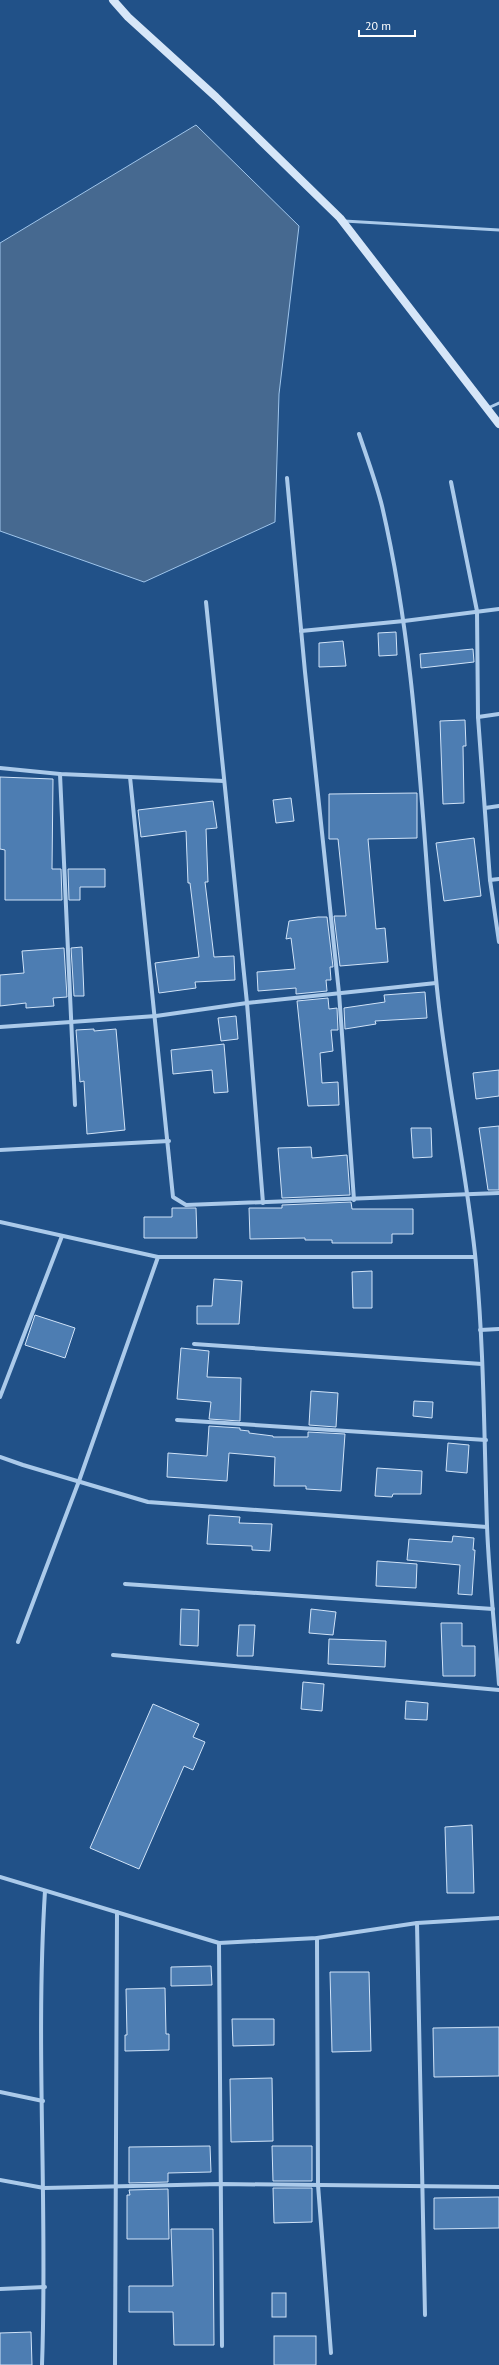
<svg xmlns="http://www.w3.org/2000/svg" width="499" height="2365" viewBox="0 0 499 2365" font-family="'PT Sans',sans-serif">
<rect width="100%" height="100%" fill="#215188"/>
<!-- water -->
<polygon fill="#466990" stroke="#9fc5eb" points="196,125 299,226 279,394 275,522 144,582 0,531 0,243"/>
<!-- building -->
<g fill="#4d7db2" stroke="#d0e3f8">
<polygon points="396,632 397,655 379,656 378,633"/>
<polygon points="343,641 346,666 319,667 319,643"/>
<polygon points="473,649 474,662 421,668 420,654"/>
<polygon points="465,720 466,746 463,746 464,803 443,804 440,721"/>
<polygon points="0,777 53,779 52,869 61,869 62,900 5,900 5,850 0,849"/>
<polygon points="417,793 417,838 368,839 376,929 385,928 388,962 340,966 334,916 346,916 338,839 329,839 329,794"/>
<polygon points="291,798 294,821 276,823 273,800"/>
<polygon points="213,801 217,828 206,829 208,882 205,882 214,957 234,956 235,980 195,982 196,988 159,993 155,963 199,957 190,883 188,883 186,831 141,837 138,810"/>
<polygon points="474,838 481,896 444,901 436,843"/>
<polygon points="68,869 105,869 105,887 80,887 80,900 69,900"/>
<polygon points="318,917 327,917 333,967 330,967 331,980 326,980 327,991 296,994 296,988 258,991 257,972 295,969 291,938 286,939 289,921"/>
<polygon points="82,947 84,996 74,996 71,948"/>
<polygon points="64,948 67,997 53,998 54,1006 26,1008 26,1003 0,1006 0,975 24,973 22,951"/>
<polygon points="425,992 427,1018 375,1021 376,1024 345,1029 344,1008 385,1002 384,995"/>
<polygon points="328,998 329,1009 337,1008 338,1030 331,1030 333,1051 320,1053 322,1083 338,1082 339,1105 308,1106 297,1001"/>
<polygon points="236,1016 238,1039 221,1041 218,1018"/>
<polygon points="94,1029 94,1031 116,1029 125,1130 87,1134 84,1081 80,1082 76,1030"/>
<polygon points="224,1044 228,1092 214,1093 212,1070 173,1074 171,1050"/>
<polygon points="499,1070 499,1096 476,1099 473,1073"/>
<polygon points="499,1126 499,1190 488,1190 479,1128"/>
<polygon points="411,1128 431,1128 432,1157 413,1158"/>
<polygon points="311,1147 312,1158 347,1155 350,1195 282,1198 278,1148"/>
<polygon points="351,1202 352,1209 413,1209 413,1234 392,1234 392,1243 332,1243 332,1240 305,1240 305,1238 250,1239 249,1208 282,1208 282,1205"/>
<polygon points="172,1208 196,1208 197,1238 144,1238 144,1217 172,1217"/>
<polygon points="372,1271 372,1308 353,1308 352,1272"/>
<polygon points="214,1279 242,1281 239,1324 197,1324 197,1306 212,1306"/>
<polygon points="35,1315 75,1328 65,1358 25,1345"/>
<polygon points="181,1348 209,1351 207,1377 241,1378 240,1421 209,1419 211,1402 177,1399"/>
<polygon points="311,1391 338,1393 336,1427 309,1425"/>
<polygon points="414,1401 433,1402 432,1418 413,1416"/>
<polygon points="209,1426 240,1428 240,1430 249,1431 249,1433 273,1436 273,1437 308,1437 308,1432 345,1434 341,1491 306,1489 306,1486 274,1486 275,1457 229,1453 227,1481 167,1477 168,1453 207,1456"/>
<polygon points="448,1443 469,1445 467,1473 446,1471"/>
<polygon points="377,1468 422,1471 421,1494 393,1494 392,1497 375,1496"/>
<polygon points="209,1515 240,1517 239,1523 272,1524 270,1551 252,1550 252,1546 207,1544"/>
<polygon points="453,1536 474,1538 473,1550 475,1550 472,1595 458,1594 460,1565 407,1560 409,1539 452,1542"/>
<polygon points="377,1561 417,1564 416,1588 376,1586"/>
<polygon points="181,1609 199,1610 198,1646 180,1645"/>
<polygon points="311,1609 336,1612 333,1635 309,1633"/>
<polygon points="441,1623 462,1623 462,1646 475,1646 475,1676 443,1676"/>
<polygon points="239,1625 255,1625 253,1656 237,1656"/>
<polygon points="329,1639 386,1641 385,1667 328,1664"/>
<polygon points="303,1682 324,1684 322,1711 301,1709"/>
<polygon points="406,1701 428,1703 427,1720 405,1719"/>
<polygon points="153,1704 199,1724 193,1737 205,1742 193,1770 184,1766 139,1869 90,1848"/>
<polygon points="472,1825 474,1893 447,1893 445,1827"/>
<polygon points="211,1966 212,1985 171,1986 171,1967"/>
<polygon points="330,1972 369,1972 371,2051 332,2052"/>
<polygon points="165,1988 166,2034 169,2034 169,2050 125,2051 125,2035 127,2035 126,1989"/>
<polygon points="232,2019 274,2019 274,2045 233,2046"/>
<polygon points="499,2027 499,2076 434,2077 433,2028"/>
<polygon points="272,2078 273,2141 231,2142 230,2079"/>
<polygon points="210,2146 211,2172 168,2173 168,2182 129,2183 129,2147"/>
<polygon points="272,2146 312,2146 312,2181 273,2181"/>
<polygon points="273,2188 312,2188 312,2222 274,2223"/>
<polygon points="168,2189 169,2239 127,2239 127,2195 130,2195 129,2190"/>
<polygon points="499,2197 499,2228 434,2229 434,2198"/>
<polygon points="171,2229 213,2229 214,2345 174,2345 173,2312 129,2312 129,2286 173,2286"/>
<rect x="272" y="2293" width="14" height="24"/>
<polygon points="31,2332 32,2365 0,2365 0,2333"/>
<rect x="274" y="2336" width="42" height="29"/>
</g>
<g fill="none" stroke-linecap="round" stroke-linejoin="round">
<!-- lane -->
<g stroke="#abcaea" stroke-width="3">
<polyline points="344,221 499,230"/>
<polyline points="488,408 499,403"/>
</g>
<!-- street -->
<g stroke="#abcaea" stroke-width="4">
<path d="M359 434C367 458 376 482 382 506 418 661 421 820 436 978 444 1070 465 1161 475 1254 484 1344 484 1435 487 1526 489 1578 495 1631 499 1684"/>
<polyline points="287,478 305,672 339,993 354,1200"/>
<polyline points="451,482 477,611 478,717 490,880 499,942"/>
<polyline points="206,602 247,1003 263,1203"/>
<polyline points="301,631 404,621 499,609"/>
<polyline points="478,717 499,714"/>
<polyline points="0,768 60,774 224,781"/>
<polyline points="60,774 75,1105"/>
<polyline points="130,777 173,1197 186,1205 499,1193"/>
<polyline points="485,808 499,806"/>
<polyline points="490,880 499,879"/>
<polyline points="0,1027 156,1016 247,1003 436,983"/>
<polyline points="0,1150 169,1141"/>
<polyline points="0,1222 158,1257 475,1257"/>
<polyline points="480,1330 499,1329"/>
<polyline points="194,1344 482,1364"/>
<polyline points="0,1397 62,1236"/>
<polyline points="177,1420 486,1440"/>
<polyline points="0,1457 23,1465 148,1502 487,1527"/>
<polyline points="125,1584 493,1609"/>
<polyline points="18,1642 79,1481 158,1257"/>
<polyline points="113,1655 499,1690"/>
<polyline points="0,1877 219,1943 317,1938 417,1923 499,1918"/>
<polyline points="417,1923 425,2315"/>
<polyline points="317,1938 318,2185 331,2353"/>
<polyline points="219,1943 222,2346"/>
<polyline points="0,2092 43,2101"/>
<polyline points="0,2180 44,2188 221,2184 499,2187"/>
<polyline points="0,2289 45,2287"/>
<path d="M42 2365C48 2207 35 2049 45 1891"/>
<polyline points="115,2365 117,1912"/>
</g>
<!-- secondary -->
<polyline stroke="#d6e6f8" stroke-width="8" points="113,0 128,17 216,97 340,218 499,424"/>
</g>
<!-- scale -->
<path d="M359 30v6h56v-6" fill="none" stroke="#ffffff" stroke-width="2"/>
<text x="365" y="30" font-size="12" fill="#ffffff" stroke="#215188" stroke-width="3" paint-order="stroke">20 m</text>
</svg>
